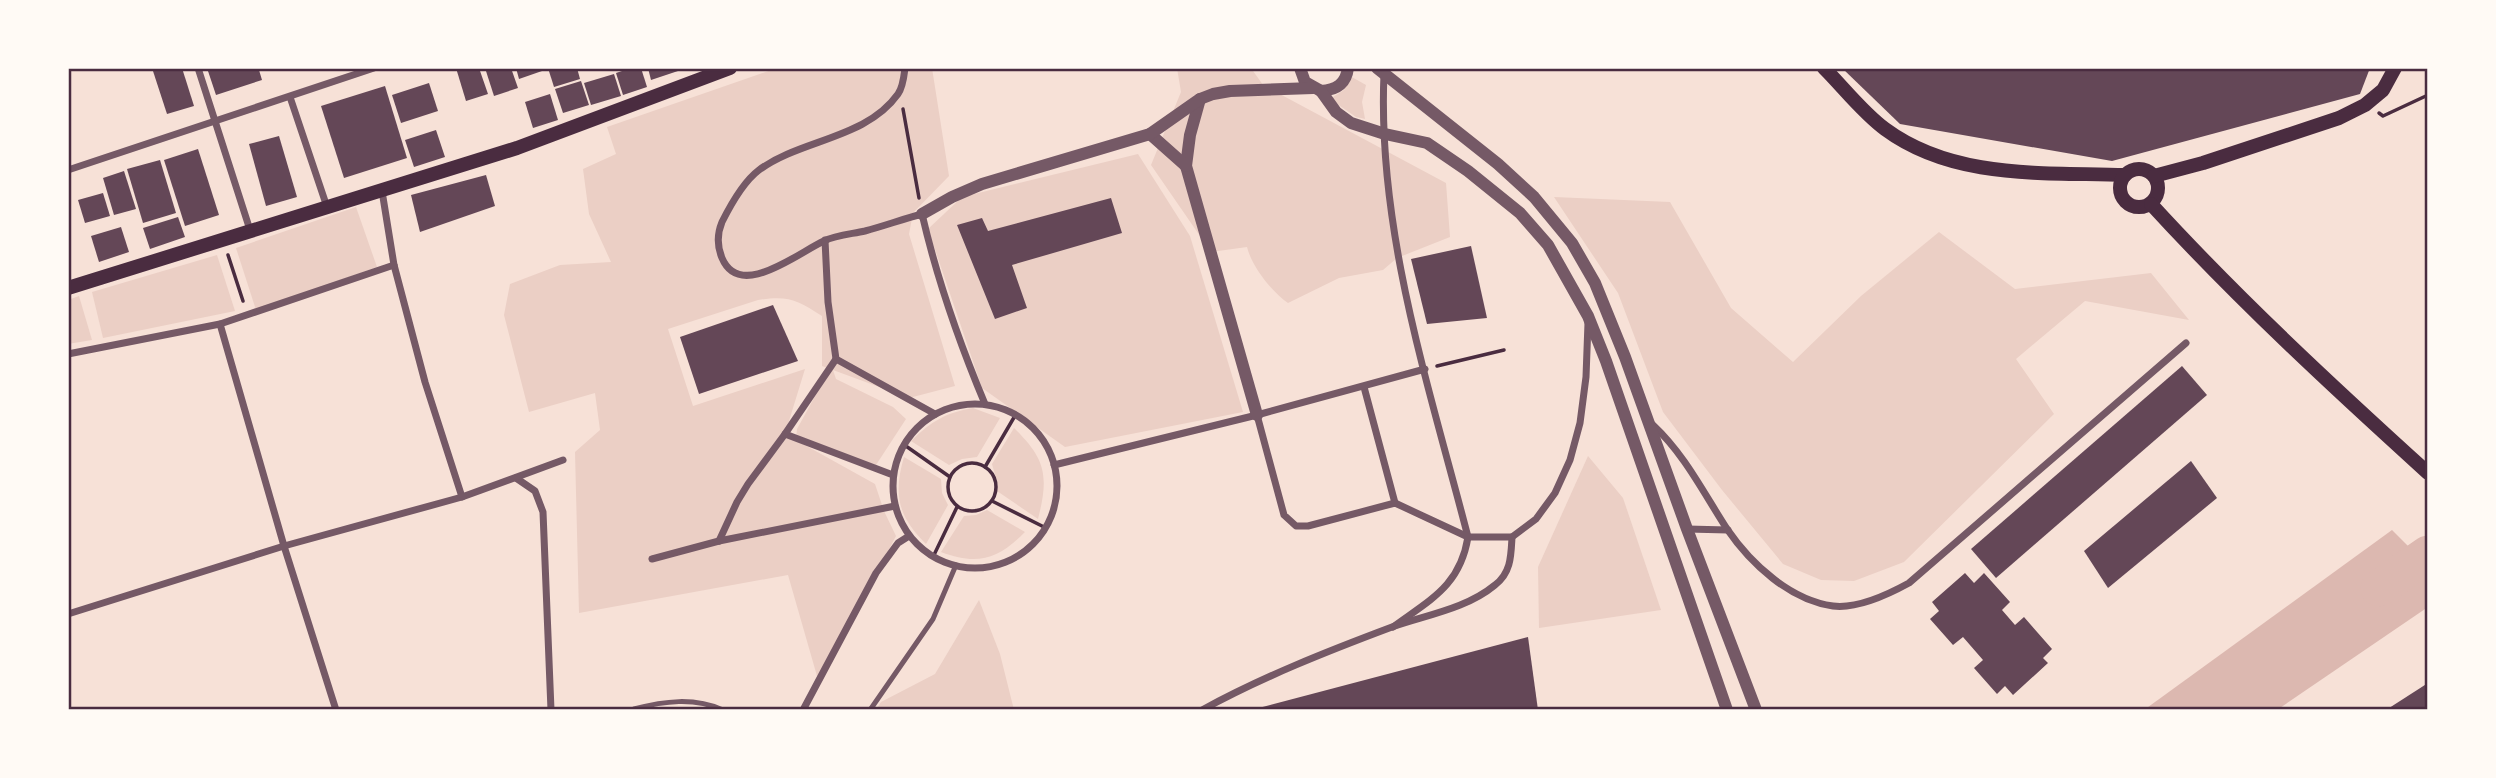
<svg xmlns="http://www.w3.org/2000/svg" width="2496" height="778" viewBox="0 0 2496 778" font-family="'Asap Condensed',sans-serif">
<rect width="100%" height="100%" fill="#f7e1d7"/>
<!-- green -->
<g fill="#ebcfc5">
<path d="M777 68H932L949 176 913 213 909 234 955 386 909 398 833 370 836 379 893 407 906 419 876 465 796 439 797 429 830 369 822 366V316C798 300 788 295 758 300L668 329 693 406 805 369 785 434 875 484 884 511 896 536 819 683 788 575 579 613 575 452 600 430 595 393 529 412 504 315 510 284 560 265 611 262 589 214 583 169 616 154 607 127Z"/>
<path d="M1177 68H1251L1263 85 1446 183 1450 237 1397 258 1383 270 1339 278 1288 303C1272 292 1252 267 1247 247L1211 252 1151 165 1181 92Z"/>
<polygon points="1350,76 1366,85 1362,102 1365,119 1356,117 1330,99 1344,90"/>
<polygon points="1138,154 1190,236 1243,412 1065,447 982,388 928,229 962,197"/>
<polygon points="1554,197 1670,202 1731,308 1793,362 1861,296 1939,232 2015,289 2151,273 2189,320 2085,301 2016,359 2054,414 1904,562 1854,581 1821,580 1783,564 1722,490 1663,412 1618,293"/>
<polygon points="356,207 377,267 256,310 236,248"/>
<polygon points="217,255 235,311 103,338 92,292"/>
<polygon points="79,296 92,340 68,344 68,300"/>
<path d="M973 408 1000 418 977 457 962 459 949 465 911 441C932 421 945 413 973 408Z"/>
<path d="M1014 428C1046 459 1049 476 1038 519L997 491 998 485 992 464Z"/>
<polygon points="1588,456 1623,498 1661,610 1539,628 1538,567"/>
<path d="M904 457 941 479 942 493 948 505 926 544C898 516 893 495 904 457Z"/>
<path d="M987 510 1025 532C998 559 978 566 941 552L964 516 976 515Z"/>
<polygon points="979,600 1000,654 1014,710 876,710 881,702 935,674"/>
</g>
<!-- water -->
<polygon fill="#dcb8b0" points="2392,530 2428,566 2428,607 2277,710 2144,710"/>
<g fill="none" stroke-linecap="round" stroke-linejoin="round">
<!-- river -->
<polyline stroke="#dcb8b0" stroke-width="37" points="2379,588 2428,554"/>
</g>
<!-- building -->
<g fill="#644757">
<polygon points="152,68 182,68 194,106 167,114"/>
<polygon points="207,68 264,68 264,69 259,70 262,80 216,95"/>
<polygon points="456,68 479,68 488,94 466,101"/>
<polygon points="485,68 511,68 518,88 494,96"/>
<polygon points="516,68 541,68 542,71 519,79"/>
<polygon points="548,68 577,68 580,79 554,87"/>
<polygon points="631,68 641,68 647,87 623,95 616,73"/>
<polygon points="648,68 677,68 678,71 651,80"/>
<polygon points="1842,68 2370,68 2360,94 2112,161 1900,124"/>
<polygon points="614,74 621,96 591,105 584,83"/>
<polygon points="581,81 589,105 563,113 555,89"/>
<polygon points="429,83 438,111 401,123 392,95"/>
<polygon points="385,86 407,158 344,178 321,106"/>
<polygon points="550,94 558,120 533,128 525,102"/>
<polygon points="436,130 445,157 414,167 405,140"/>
<polygon points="279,136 297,197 266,206 249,144"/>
<polygon points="198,149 219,215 185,226 164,160"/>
<polygon points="160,160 176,213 143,223 127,169"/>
<polygon points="124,171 136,209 114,215 103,178"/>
<polygon points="486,175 495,206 420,232 411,195"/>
<polygon points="103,193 110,216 85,223 78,200"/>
<polygon points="1111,198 1122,233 1012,265 1027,308 995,319 957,225 982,218 988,231"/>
<polygon points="178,217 185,237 150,249 143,228"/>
<polygon points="121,227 129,252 99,262 91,236"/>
<polygon points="1471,246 1487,318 1427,324 1411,259"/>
<polygon points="773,305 798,361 699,394 680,337"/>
<polygon points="2182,366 2207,395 1996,578 1971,549"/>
<polygon points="2191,461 2217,498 2108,588 2084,551"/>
<polygon points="1965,573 1974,583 1984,573 2010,602 2002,610 2015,625 2024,617 2052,649 2043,658 2048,663 2013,695 2005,686 1997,694 1974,668 1983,660 1963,637 1953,645 1930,619 1939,611 1932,602"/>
<polygon points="1528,637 1538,710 1255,710 1255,709"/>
<polygon points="2428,683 2428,710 2386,710"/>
</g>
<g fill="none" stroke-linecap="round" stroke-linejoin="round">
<!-- path -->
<g stroke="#4a2c40" stroke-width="3.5">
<polyline points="903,109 919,198"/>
<polyline points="2379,113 2383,116 2428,95"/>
<polyline points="228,255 243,301"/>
<polyline points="1437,366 1504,350"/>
<polyline points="903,444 950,477"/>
<circle cx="972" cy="487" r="24"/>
<polyline points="985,467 1016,414"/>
<polyline points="992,501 1046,528"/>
<polyline points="933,557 957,507"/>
</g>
<!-- service -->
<g stroke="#755966" stroke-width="5">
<path d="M634 709C664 701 694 697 723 710"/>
<polyline points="870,710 933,619 956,565"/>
</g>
<!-- minor -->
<g stroke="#755966" stroke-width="7">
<polyline points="198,68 250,230"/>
<path d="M905 68C904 76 903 87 898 94 866 139 801 139 759 170 743 182 731 204 722 222 717 234 717 246 722 258 740 301 799 252 824 241 836 235 852 234 865 231 884 226 903 219 922 214 937 279 959 342 985 404"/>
<path d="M1384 74C1377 231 1429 386 1468 537 1460 586 1431 599 1393 627"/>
<polyline points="290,97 327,207"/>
<polyline points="68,170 374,68"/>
<polyline points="382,191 394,265 425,382 462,497"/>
<polyline points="825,240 828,302 836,359 935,414"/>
<polyline points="220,324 284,546 336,710"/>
<polyline points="68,354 220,324 394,265"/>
<polyline points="1364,387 1395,503"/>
<circle cx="975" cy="486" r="82"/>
<polyline points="1257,415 1284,515 1296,526 1308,526 1395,503 1468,537 1512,537 1536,519 1555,493 1570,460 1580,423 1586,377 1588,323"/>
<path d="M1653 425C1685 455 1703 492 1727 529 1751 564 1790 600 1833 606 1857 609 1889 594 1909 583L2186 343"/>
<polyline points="785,434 893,475"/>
<polyline points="1054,465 1257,415 1425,369"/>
<polyline points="516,478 535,491 543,512 551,710"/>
<polyline points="1687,529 1728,530"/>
<polyline points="719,541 737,502 748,484 785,434 836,359"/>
<polyline points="652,559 719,541 895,506"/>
<polyline points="68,614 284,546 462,497 563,460"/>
<polyline points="803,710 876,573 898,543 909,536"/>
<path d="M1202 710C1262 677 1328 651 1392 627 1426 615 1466 609 1495 585 1511 573 1511 556 1512 537"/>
</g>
<!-- tertiary -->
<g stroke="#755966" stroke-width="12">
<path d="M1300 68 1305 82 1321 91C1336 90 1346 84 1348 68"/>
<polyline points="1377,68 1498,164 1534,197 1572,243 1595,283 1625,357 1687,529 1756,710"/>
<polyline points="1321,91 1336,112 1351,123 1385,134 1427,143 1468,171 1520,213 1548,245 1588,316 1606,361 1727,710"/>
<polyline points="1200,99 1190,135 1186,166 1257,415"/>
<polyline points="1150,134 1186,166"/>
<polyline points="922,214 952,197 982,184 1150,134 1200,99 1213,94 1230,91 1313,88"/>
</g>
<!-- secondary -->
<g stroke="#4a2c40" stroke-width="14">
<path d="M1824 68C1844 88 1863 113 1885 129 1954 180 2044 172 2125 175"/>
<circle cx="2139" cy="188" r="19"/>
<polyline points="2154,176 2203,163 2339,118 2365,105 2383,90 2395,68"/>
<path d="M2151 204C2238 299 2332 386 2428 473"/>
<polyline points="68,288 517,148 730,68"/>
</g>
</g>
<!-- border -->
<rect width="2496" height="778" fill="none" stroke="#fffaf5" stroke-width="140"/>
<rect x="70" y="70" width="2356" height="638" fill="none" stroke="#4a2c40" stroke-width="2.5"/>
</svg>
